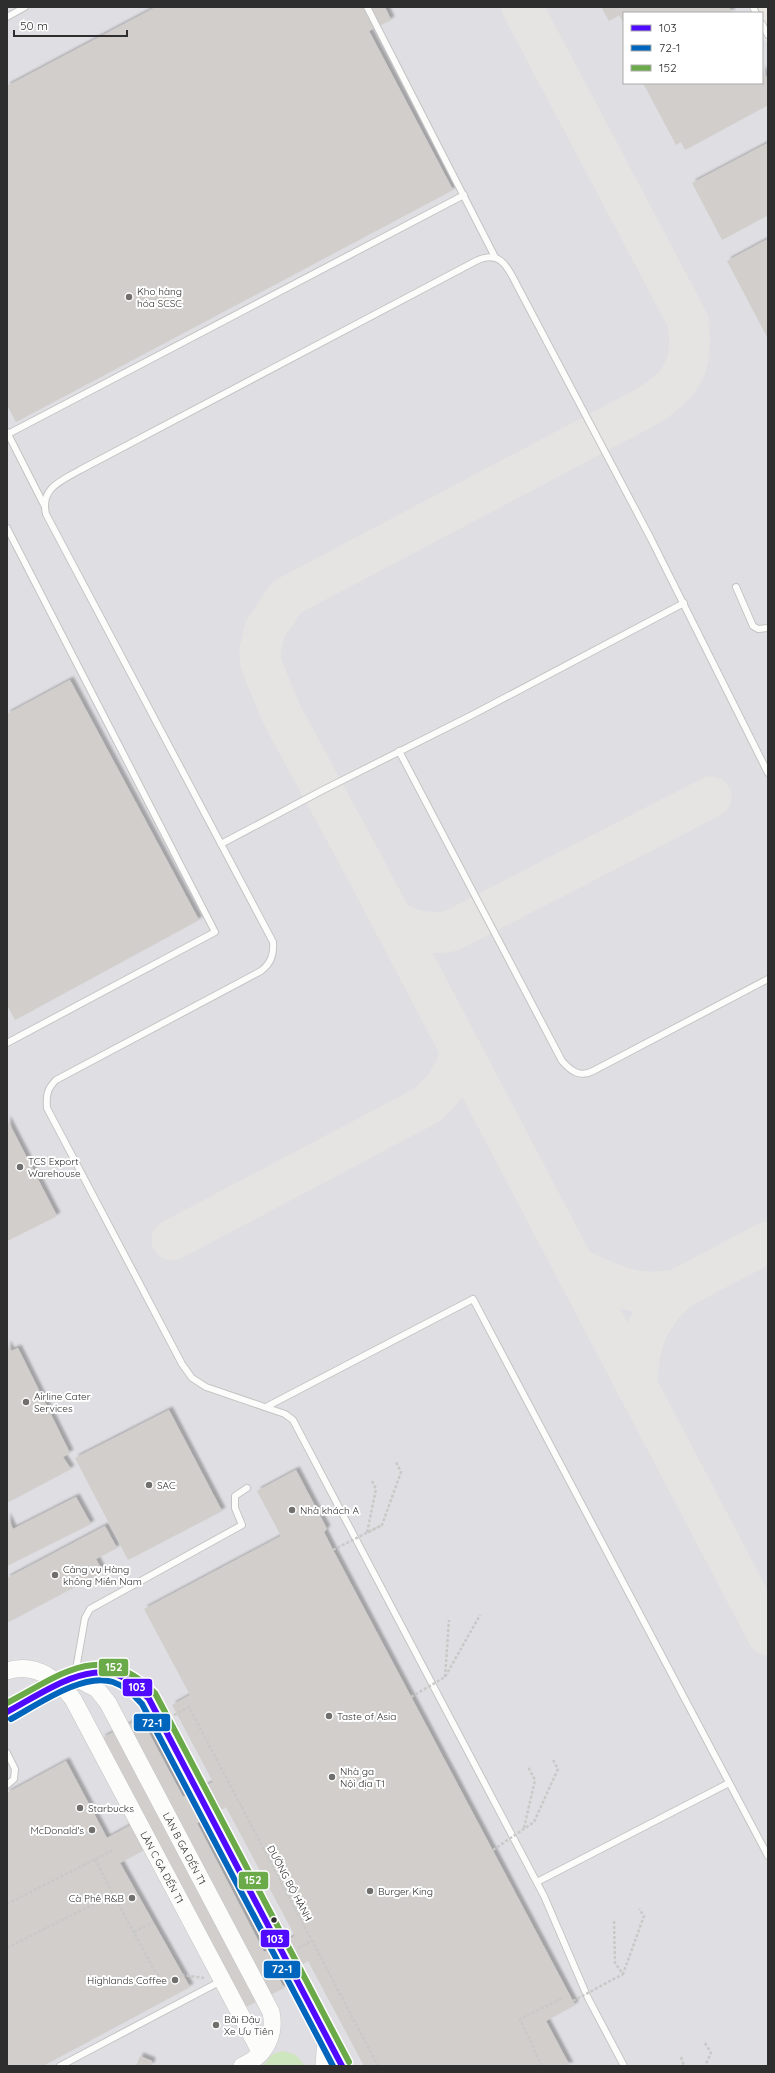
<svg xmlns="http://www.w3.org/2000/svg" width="775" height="2073" viewBox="0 0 775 2073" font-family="Quicksand,sans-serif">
<defs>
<filter id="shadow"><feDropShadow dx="3.5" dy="-3.5" stdDeviation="1" flood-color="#0004"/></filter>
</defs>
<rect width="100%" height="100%" fill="#ece8e4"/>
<!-- airport -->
<polygon fill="#dfdee2" points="7,7 748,7 751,13 624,13 624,83 762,83 762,34 768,45 768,2066 7,2066"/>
<!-- green -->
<polygon fill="#cee6be" points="283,2051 296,2055 305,2066 263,2066 273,2054"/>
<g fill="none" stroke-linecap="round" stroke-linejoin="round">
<!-- taxiway -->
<g stroke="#e6e4e2" stroke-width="41">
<path d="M522 7 688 321C694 365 684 383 648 406L287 597 265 629 260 650 261 664 281 713 366 870 768 1635"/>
<path d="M393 921C413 931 429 935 451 931L711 797"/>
<path d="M172 1240 427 1105C444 1089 458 1073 460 1050"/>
<path d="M574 1267C598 1278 625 1293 652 1292 660 1292 669 1291 677 1290"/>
<polyline points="636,1385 640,1352 647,1329 661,1307 677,1290 768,1242"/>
</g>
</g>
<!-- building -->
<g fill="#d1cecb" fill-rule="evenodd" filter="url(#shadow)">
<polygon points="156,7 385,7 391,20 369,31 453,190 16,422 7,405 7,86"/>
<polygon points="601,7 729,7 732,13 624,13 624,24 619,15 609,21"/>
<polygon points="762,69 768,80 768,105 685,150 681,142 676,145 643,83 762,83"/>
<polygon points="768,143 768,215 722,240 692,183"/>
<polygon points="768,239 768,339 727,261"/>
<polygon points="70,680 199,920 15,1020 7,1005 7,714"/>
<polygon points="7,1119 57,1216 7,1241"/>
<polygon points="7,1344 11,1351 18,1348 70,1453 63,1457 71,1469 7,1503"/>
<polygon points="169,1410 222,1511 128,1560 75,1458"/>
<path d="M296 1470 327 1529 324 1532 333 1550 575 2005 546 2021 570 2066H364L308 1961 278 1977 284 1988 244 2008 157 1843 120 1863 190 1987 43 2066H7V1793L66 1761 107 1838 144 1818 102 1738 141 1718 183 1797 213 1782 172 1705 190 1695 144 1609 281 1536 257 1491ZM226 1807 295 1936 264 1952 197 1823Z"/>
<polygon points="76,1497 91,1524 7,1566 7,1516 13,1529"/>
<polygon points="105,1526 117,1548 96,1559 103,1572 7,1623 7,1578"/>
<polygon points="140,2056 152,2061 151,2066 136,2066"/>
</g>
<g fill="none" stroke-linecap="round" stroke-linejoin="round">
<defs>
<g id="lane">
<polyline points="367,7 495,257"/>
<polyline points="753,7 756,13"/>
<polyline points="7,17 25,7"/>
<polyline points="762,24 768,35"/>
<polyline points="7,432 8,434 464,195"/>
<polyline points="8,434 44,505"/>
<polyline points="7,528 215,932 7,1043"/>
<polyline points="736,587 753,626 758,629 768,628"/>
<path d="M399 751 562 1061C571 1071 580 1078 593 1071L768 979"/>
<polyline points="221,844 323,790 474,714 684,603"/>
<polyline points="266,1407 473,1299 768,1856"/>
<polyline points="75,1675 85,1618 90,1609 242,1525 235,1508 235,1496 247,1488"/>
<polyline points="7,1753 15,1769 14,1779 7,1785"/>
<polyline points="537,1882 729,1783"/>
<polyline points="60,2066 221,1981"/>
<path d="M624 2066 588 1998 544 1896 293 1420 285 1414 206 1387 192 1378 182 1364 47 1108C46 1095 47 1089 56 1080L261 971C271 963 274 955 273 942L46 514C40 488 61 481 80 470L476 261C503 248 509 271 520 291L651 539 768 773"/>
</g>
<g id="secondary">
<path id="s1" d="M7 1671C35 1662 57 1679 73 1699L261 2053"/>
<path id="s2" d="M74 1677 97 1689 108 1703 271 2012C276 2036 265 2056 242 2066"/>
<path d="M7 1712C22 1704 38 1696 54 1687 92 1667 118 1663 149 1699L342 2066"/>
<polyline points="324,2066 326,2038"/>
</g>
</defs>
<!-- lane casing -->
<use href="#lane" stroke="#c5c4c5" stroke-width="8"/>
<!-- secondary casing -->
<use href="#secondary" stroke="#c5c4c5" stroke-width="18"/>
<!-- path -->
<g stroke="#c9c9c8" stroke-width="2.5" stroke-dasharray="3 2" stroke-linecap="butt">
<polyline points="372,1481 376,1489 367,1533 382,1525 401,1472 396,1462"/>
<polyline points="445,1677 449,1620"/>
<polyline points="174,1715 189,1707 378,2066"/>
<polyline points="524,1828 535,1780 528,1767"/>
<polyline points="95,1859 113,1894"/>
<polyline points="7,1904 113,1850"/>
<polyline points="614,1921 615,1963 623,1974 644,1916 639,1909"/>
<polyline points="134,1932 153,1922"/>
<polyline points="7,1948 113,1894 163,1986 183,1975 204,1978"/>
<polyline points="298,1948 312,1941"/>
<polyline points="705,2043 711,2053 705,2066"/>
<polyline points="681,2057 684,2066"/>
<polyline points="542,2066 520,2019 563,1998"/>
</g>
<!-- lane -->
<use href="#lane" stroke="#fcfcfb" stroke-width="6"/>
<!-- secondary -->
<use href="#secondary" stroke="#fcfcfb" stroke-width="17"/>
<!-- path-bridge -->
<g stroke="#c9c9c8" stroke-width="2.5" stroke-dasharray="3 2" stroke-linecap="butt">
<polyline points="333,1550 382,1525"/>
<polyline points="411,1697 445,1677 480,1615"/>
<polyline points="493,1850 534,1822 558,1769 553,1760"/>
<polyline points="573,2001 623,1974"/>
</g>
<defs>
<path id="bus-1" d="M7 1712C36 1697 81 1664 115 1674 129 1678 139 1689 149 1699L342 2066"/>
<path id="bus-2" d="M11 1719C37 1705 83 1672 113 1682 125 1686 134 1695 142 1704L333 2066"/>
<path id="bus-3" d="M7 1703C63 1674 101 1639 155 1693L349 2062"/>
</defs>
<!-- bus-1 casing -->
<use href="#bus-1" stroke="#fff" stroke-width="9"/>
<!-- bus-2 casing -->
<use href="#bus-2" stroke="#fff" stroke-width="9"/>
<!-- bus-3 casing -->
<use href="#bus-3" stroke="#fff" stroke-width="9"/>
<!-- bus-1 -->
<use href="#bus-1" stroke="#4f0aff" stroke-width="6"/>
<!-- bus-2 -->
<use href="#bus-2" stroke="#0065bd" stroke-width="6"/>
<!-- bus-3 -->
<use href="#bus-3" stroke="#6baa48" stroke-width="6"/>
</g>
<!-- markers -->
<g fill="#706f6e" stroke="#fff" stroke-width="1.5">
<circle cx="129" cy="297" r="4"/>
<circle cx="20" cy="1167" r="4"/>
<circle cx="26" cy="1402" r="4"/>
<circle cx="149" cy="1485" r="4"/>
<circle cx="292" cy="1510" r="4"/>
<circle cx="55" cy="1575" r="4"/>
<circle cx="329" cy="1716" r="4"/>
<circle cx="332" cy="1777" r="4"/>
<circle cx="80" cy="1808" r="4"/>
<circle cx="92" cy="1830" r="4"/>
<circle cx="370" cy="1891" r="4"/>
<circle cx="132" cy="1898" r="4"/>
<circle cx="175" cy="1980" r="4"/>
<circle cx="216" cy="2025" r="4"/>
</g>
<circle fill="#2e2e2e" stroke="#fff" stroke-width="1.5" cx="274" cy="1920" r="3.5"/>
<g text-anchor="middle" stroke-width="4" stroke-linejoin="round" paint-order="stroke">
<!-- poi labels -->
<g font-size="10" fill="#2e2e2e" stroke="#fff" text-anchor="start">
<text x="137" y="295">Kho hàng<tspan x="137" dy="12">hóa SCSC</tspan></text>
<text x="28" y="1165">TCS Export<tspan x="28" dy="12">Warehouse</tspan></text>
<text x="34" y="1400">Airline Cater<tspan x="34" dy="12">Services</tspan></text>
<text x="157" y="1489">SAC</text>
<text x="300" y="1514">Nhà khách A</text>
<text x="63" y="1573">Cảng vụ Hàng<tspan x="63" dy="12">không Miền Nam</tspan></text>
<text x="337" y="1720">Taste of Asia</text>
<text x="340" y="1775">Nhà ga<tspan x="340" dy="12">Nội địa T1</tspan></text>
<text x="88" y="1812">Starbucks</text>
<text x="84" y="1834" text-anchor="end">McDonald's</text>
<text x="378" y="1895">Burger King</text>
<text x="124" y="1902" text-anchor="end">Cà Phê R&amp;B</text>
<text x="167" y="1984" text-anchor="end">Highlands Coffee</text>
<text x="224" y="2023">Bãi Đậu<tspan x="224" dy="12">Xe Ưu Tiên</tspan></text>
</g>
<!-- street labels -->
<g font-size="10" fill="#2e2e2e" stroke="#fff">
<text dy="4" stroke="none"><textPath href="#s2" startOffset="208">LÀN B GA ĐẾN T1</textPath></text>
<text dy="4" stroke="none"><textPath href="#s1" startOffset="267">LÀN C GA ĐẾN T1</textPath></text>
<text transform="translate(290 1883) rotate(62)" y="4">ĐƯỜNG BỘ HÀNH</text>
</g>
</g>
<g stroke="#fff" stroke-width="1.5">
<rect x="98" y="1658" width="31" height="19" rx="4" fill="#6baa48"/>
<rect x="122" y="1678" width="31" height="19" rx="4" fill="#4f0aff"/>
<rect x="133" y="1713" width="38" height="19" rx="4" fill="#0065bd"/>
<rect x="238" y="1871" width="31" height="19" rx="4" fill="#6baa48"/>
<rect x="260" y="1929" width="30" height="19" rx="4" fill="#4f0aff"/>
<rect x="263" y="1960" width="38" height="19" rx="4" fill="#0065bd"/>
</g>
<g font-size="11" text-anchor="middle" font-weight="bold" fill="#fff">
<text x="114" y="1671">152</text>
<text x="137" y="1691">103</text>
<text x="152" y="1727">72-1</text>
<text x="253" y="1884">152</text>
<text x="275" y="1943">103</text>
<text x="282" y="1973">72-1</text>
</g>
<!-- border -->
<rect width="775" height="2073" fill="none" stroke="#2e2e2e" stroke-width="16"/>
<!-- legend -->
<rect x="623" y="12" width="140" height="72" fill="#ffffff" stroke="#ababab"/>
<rect x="631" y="25" width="20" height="6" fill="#4f0aff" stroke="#ababab"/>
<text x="659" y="32" font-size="12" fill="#2e2e2e">103</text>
<rect x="631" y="45" width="20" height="6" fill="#0065bd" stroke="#ababab"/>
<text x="659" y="52" font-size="12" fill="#2e2e2e">72-1</text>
<rect x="631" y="65" width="20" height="6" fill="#6baa48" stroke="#ababab"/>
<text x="659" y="72" font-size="12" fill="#2e2e2e">152</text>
<!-- scale -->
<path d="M14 30v6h113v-6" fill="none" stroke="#2e2e2e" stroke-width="2"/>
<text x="20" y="30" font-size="12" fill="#2e2e2e" stroke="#ffffff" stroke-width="3" paint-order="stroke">50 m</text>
</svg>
